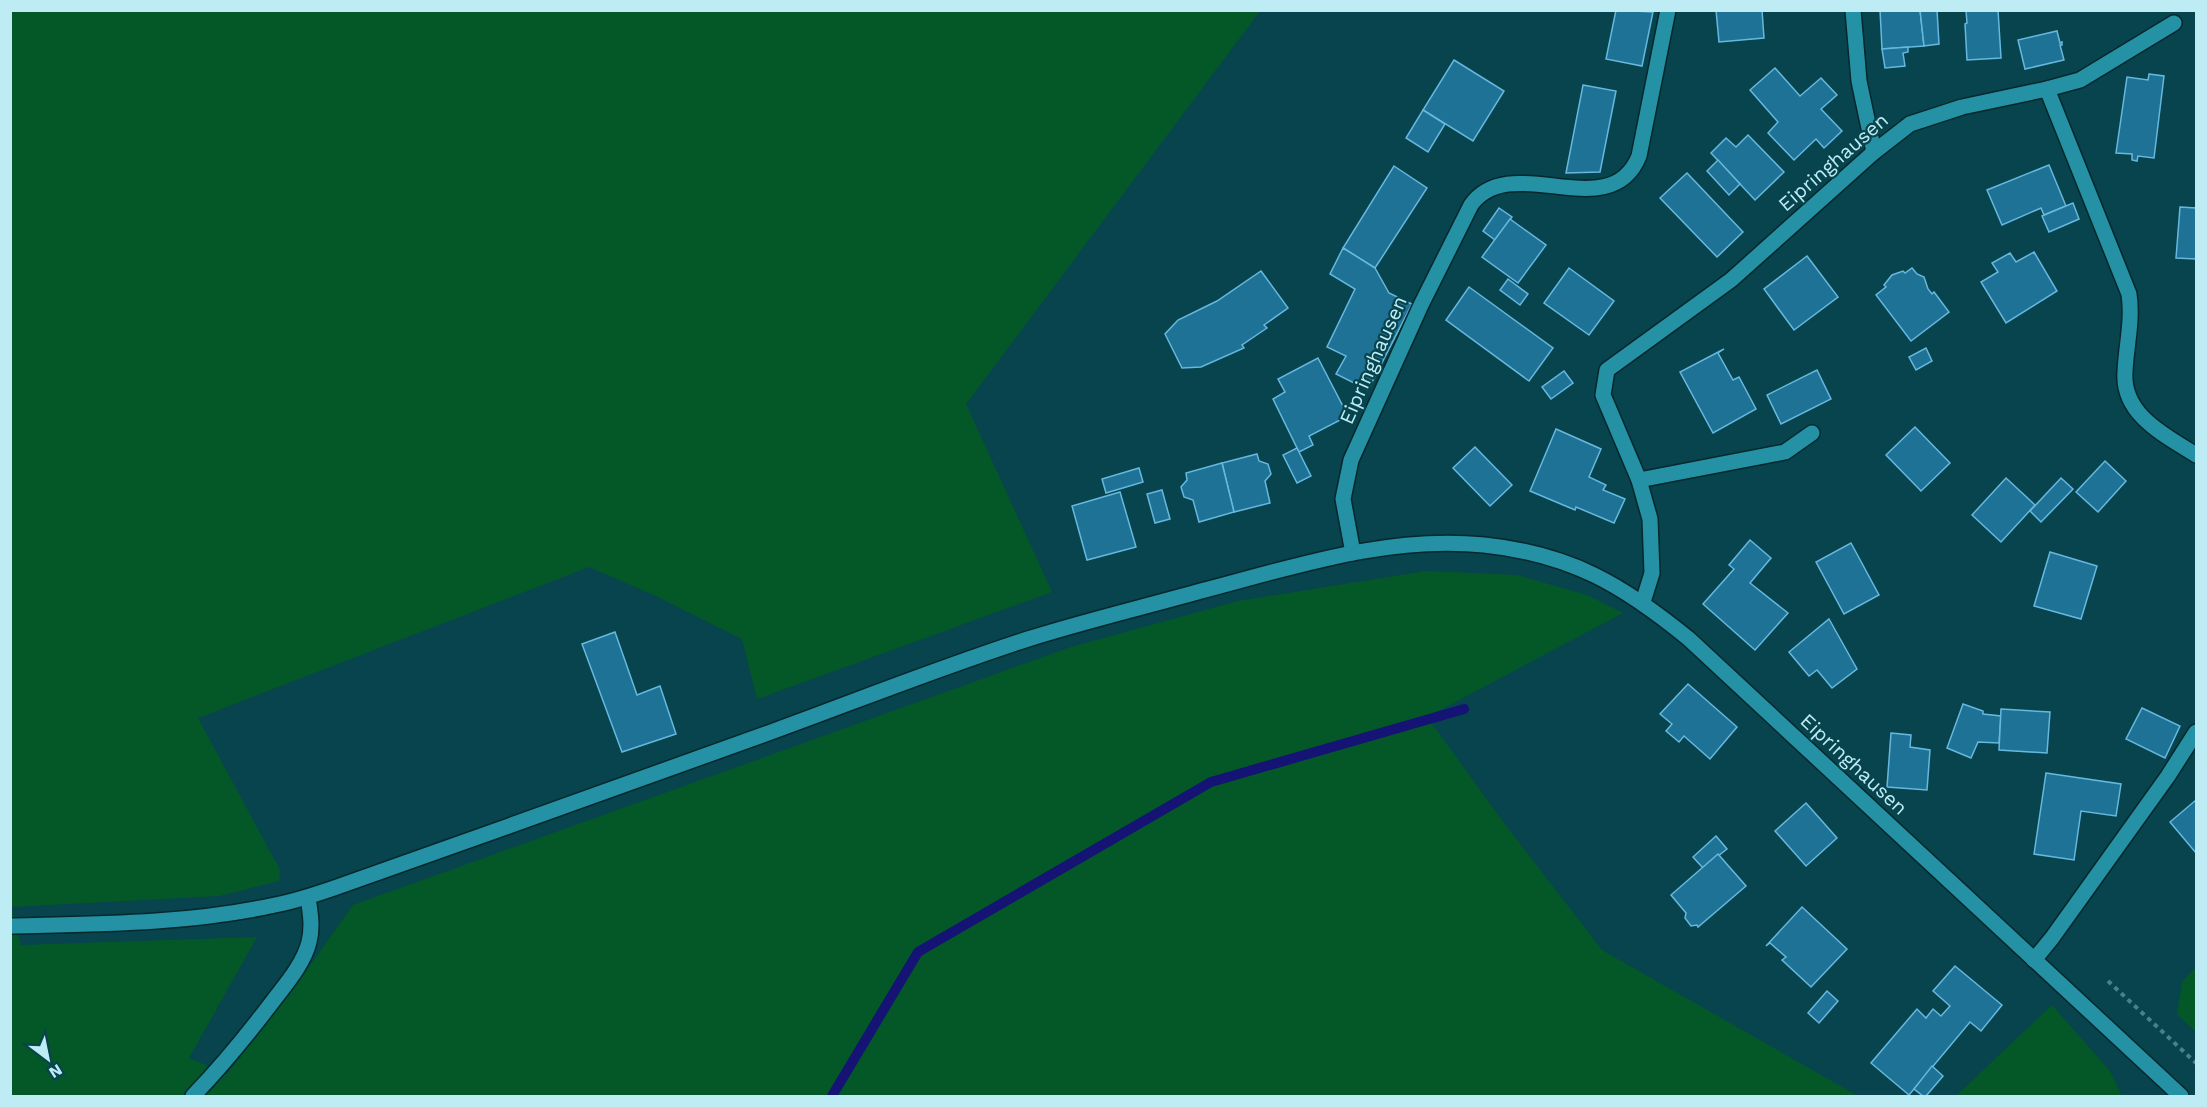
<svg xmlns="http://www.w3.org/2000/svg" width="2207" height="1107" viewBox="0 0 2207 1107" font-family="'Work Sans',sans-serif">
<rect width="100%" height="100%" fill="#07444d"/>
<!-- green -->
<g fill="#045828">
<polygon points="10,11 1260,11 966,404 1052,592 757,699 742,639 656,596 589,567 198,718 280,870 279,881 220,896 11,907 21,945 257,937 189,1058 213,1068 186,1096 11,1096"/>
<polygon points="1426,571 1517,575 1587,595 1623,613 1427,717 1504,823 1602,950 1858,1096 200,1096 223,1072 227,1074 296,985 353,905 1071,647 1238,601"/>
<polygon points="2196,967 2196,1032 2177,1014 2182,982"/>
<polygon points="2052,1005 2110,1071 2122,1096 1956,1096"/>
</g>
<g fill="none" stroke-linecap="round" stroke-linejoin="round">
<!-- stream -->
<polyline stroke="#151374" stroke-width="10" points="832,1096 918,952 1211,782 1464,709"/>
</g>
<!-- building -->
<g fill="#1e7295" stroke="#67b8df" stroke-width="1.5">
<polygon points="1616,10 1653,12 1642,66 1606,59"/>
<polygon points="1716,10 1762,10 1764,38 1719,42"/>
<polygon points="1880,10 1920,10 1924,46 1882,49"/>
<polygon points="1920,10 1937,10 1939,44 1924,46"/>
<polygon points="1966,10 1998,10 2001,58 1967,60 1965,24 1967,23"/>
<polygon points="2057,31 2060,43 2062,42 2062,45 2060,45 2064,60 2025,69 2018,40"/>
<polygon points="1908,47 1908,52 1903,53 1905,66 1885,68 1882,49"/>
<polygon points="1454,60 1504,91 1473,141 1423,110"/>
<polygon points="1775,68 1800,96 1821,78 1837,95 1821,109 1842,131 1824,148 1816,139 1794,160 1768,133 1778,122 1750,90"/>
<polygon points="2149,74 2164,76 2154,158 2138,156 2137,161 2132,160 2132,154 2116,153 2127,77 2148,80"/>
<polygon points="1583,85 1616,91 1600,172 1566,173"/>
<polygon points="1423,110 1445,124 1428,152 1406,138"/>
<polygon points="1748,135 1784,172 1755,200 1711,153 1726,138 1736,147"/>
<polygon points="1718,160 1740,184 1729,195 1707,171"/>
<polygon points="2049,165 2066,206 2044,215 2041,208 2002,225 1987,190"/>
<polygon points="1394,166 1427,188 1375,268 1343,248"/>
<polygon points="1687,173 1743,232 1717,257 1660,198"/>
<polygon points="2073,203 2079,219 2049,232 2042,216"/>
<polygon points="2180,207 2196,208 2196,259 2176,258"/>
<polygon points="1499,208 1512,217 1495,240 1483,231"/>
<polygon points="1510,219 1546,245 1518,283 1482,257"/>
<polygon points="1343,248 1375,268 1389,293 1412,304 1368,390 1336,374 1346,356 1327,347 1355,289 1330,274"/>
<polygon points="2034,252 2057,291 2006,323 1981,282 1998,272 1992,263 2010,253 2016,262"/>
<polygon points="1807,256 1838,297 1794,330 1764,289"/>
<polygon points="1569,268 1614,301 1589,335 1544,303"/>
<polygon points="1912,268 1917,274 1924,277 1928,289 1932,294 1934,292 1949,312 1911,341 1876,295 1886,287 1884,285 1892,275 1903,271 1905,273"/>
<polygon points="1261,271 1288,308 1264,325 1267,328 1242,345 1244,348 1201,367 1182,368 1165,334 1178,320 1217,301"/>
<polygon points="1508,279 1528,294 1520,305 1500,290"/>
<polygon points="1469,287 1553,348 1529,381 1446,320"/>
<polygon points="1926,348 1932,361 1916,370 1909,357"/>
<polygon points="1724,349 1718,353 1733,380 1739,377 1756,409 1713,433 1680,372"/>
<polygon points="1318,358 1348,416 1309,436 1313,445 1299,452 1273,399 1285,392 1278,379"/>
<polygon points="1817,370 1831,399 1781,424 1767,395"/>
<polygon points="1564,371 1573,383 1551,399 1542,387"/>
<polygon points="1915,427 1950,463 1921,491 1886,455"/>
<polygon points="1556,429 1601,449 1589,477 1606,485 1603,490 1625,499 1614,523 1576,507 1575,510 1530,491"/>
<polygon points="1475,447 1512,485 1490,506 1453,468"/>
<polygon points="1297,448 1311,476 1297,483 1283,455"/>
<polygon points="1257,454 1259,461 1268,464 1271,474 1265,481 1270,503 1234,512 1222,463"/>
<polygon points="2105,461 2126,481 2098,512 2076,492"/>
<polygon points="1222,463 1234,512 1199,522 1193,500 1184,497 1181,487 1187,480 1186,473"/>
<polygon points="1139,468 1143,482 1106,493 1102,479"/>
<polygon points="2006,478 2035,505 2001,542 1972,515"/>
<polygon points="2061,478 2073,489 2041,522 2030,511"/>
<polygon points="1162,490 1170,519 1155,523 1147,494"/>
<polygon points="1120,492 1136,547 1087,560 1072,506"/>
<polygon points="1750,540 1771,558 1750,583 1788,613 1755,650 1703,604 1734,569 1729,565"/>
<polygon points="1851,543 1879,595 1844,614 1816,562"/>
<polygon points="2050,552 2097,566 2081,619 2034,606"/>
<polygon points="1829,619 1857,669 1832,688 1817,670 1809,676 1789,652"/>
<polygon points="615,632 637,695 660,686 676,734 622,752 582,644"/>
<polygon points="1688,684 1737,727 1710,759 1684,736 1679,742 1666,731 1672,724 1660,714"/>
<polygon points="1963,704 1983,711 1983,714 2001,716 1999,743 1978,742 1971,758 1947,748"/>
<polygon points="2142,708 2180,726 2165,758 2126,739"/>
<polygon points="2001,709 2050,712 2047,753 1999,750"/>
<polygon points="1891,733 1911,735 1910,747 1930,750 1927,790 1887,787"/>
<polygon points="2046,773 2121,784 2116,816 2081,811 2074,860 2034,854"/>
<polygon points="2196,800 2196,853 2170,822"/>
<polygon points="1806,803 1837,838 1806,866 1775,831"/>
<polygon points="1716,836 1727,849 1703,868 1693,857"/>
<polygon points="1718,854 1746,886 1698,927 1697,925 1691,926 1685,918 1686,913 1671,895"/>
<polygon points="1802,907 1847,949 1811,987 1782,960 1786,957 1770,943 1766,946"/>
<polygon points="1955,966 2002,1005 1981,1031 1970,1022 1909,1095 1871,1063 1917,1009 1926,1018 1933,1009 1941,1016 1950,1006 1933,991"/>
<polygon points="1827,991 1838,1001 1819,1023 1808,1013"/>
<polygon points="1932,1066 1943,1076 1926,1096 1923,1096 1914,1089"/>
</g>
<g fill="none" stroke-linecap="round" stroke-linejoin="round">
<defs>
<polyline id="lane" points="2047,89 2080,80 2174,23"/>
<g id="street">
<polyline points="1853,10 1859,81 1874,152"/>
<polyline points="1639,480 1785,452 1812,433"/>
<path d="M1353 553 1343 499 1351 460 1421 305 1471 205C1511 149 1610 228 1639 156L1668 10"/>
<path d="M1643 602 1652 573 1650 519 1639 480 1603 395 1607 370 1731 280 1874 152 1910 124 1962 107 2047 89 2129 294C2133 321 2126 346 2125 372 2122 415 2165 435 2196 455"/>
<polyline points="2034,960 2052,938 2168,776 2196,732"/>
<path d="M193 1096C222 1066 248 1034 273 1001 286 984 304 963 309 942 313 926 310 912 308 897"/>
</g>
<path id="secondary" d="M10 926C99 924 189 924 275 905 296 901 317 894 337 887 482 836 626 784 771 732 856 701 941 667 1028 639 1085 621 1144 607 1201 591 1293 567 1388 535 1484 545 1571 554 1623 585 1689 639L2181 1096"/>
</defs>
<!-- lane casing -->
<use href="#lane" stroke="#06282d" stroke-width="18"/>
<!-- street casing -->
<use href="#street" stroke="#06282d" stroke-width="18"/>
<!-- secondary casing -->
<use href="#secondary" stroke="#06282d" stroke-width="18"/>
<!-- path -->
<polyline stroke="#49818a" stroke-width="4" stroke-dasharray="4.5 4.5" stroke-linecap="butt" points="2108,981 2196,1063"/>
<!-- lane -->
<use href="#lane" stroke="#2492a4" stroke-width="15"/>
<!-- street -->
<use href="#street" stroke="#2492a4" stroke-width="15"/>
<!-- secondary -->
<use href="#secondary" stroke="#2492a4" stroke-width="15"/>
</g>
<g text-anchor="middle" stroke-width="4.5" stroke-linejoin="round" paint-order="stroke">
<!-- street labels -->
<g font-size="20" fill="#beecf5" stroke="#07444d">
<text transform="translate(1833 162) rotate(-41)" y="7">Eipringhausen</text>
<text transform="translate(1373 360) rotate(-66)" y="7">Eipringhausen</text>
<text transform="translate(1854 764) rotate(43)" y="7">Eipringhausen</text>
</g>
</g>
<!-- border -->
<rect width="2207" height="1107" fill="none" stroke="#beecf5" stroke-width="24"/>
<!-- north arrow -->
<g transform="translate(48 1059) rotate(148)" stroke="#07444d" stroke-width="4.5" paint-order="stroke">
<path d="M0-4.5L10 22L0 15L-10 22Z" fill="#beecf5"/>
<text y="-9" font-size="16" font-weight="bold" text-anchor="middle" fill="#beecf5">N</text>
</g>
</svg>
